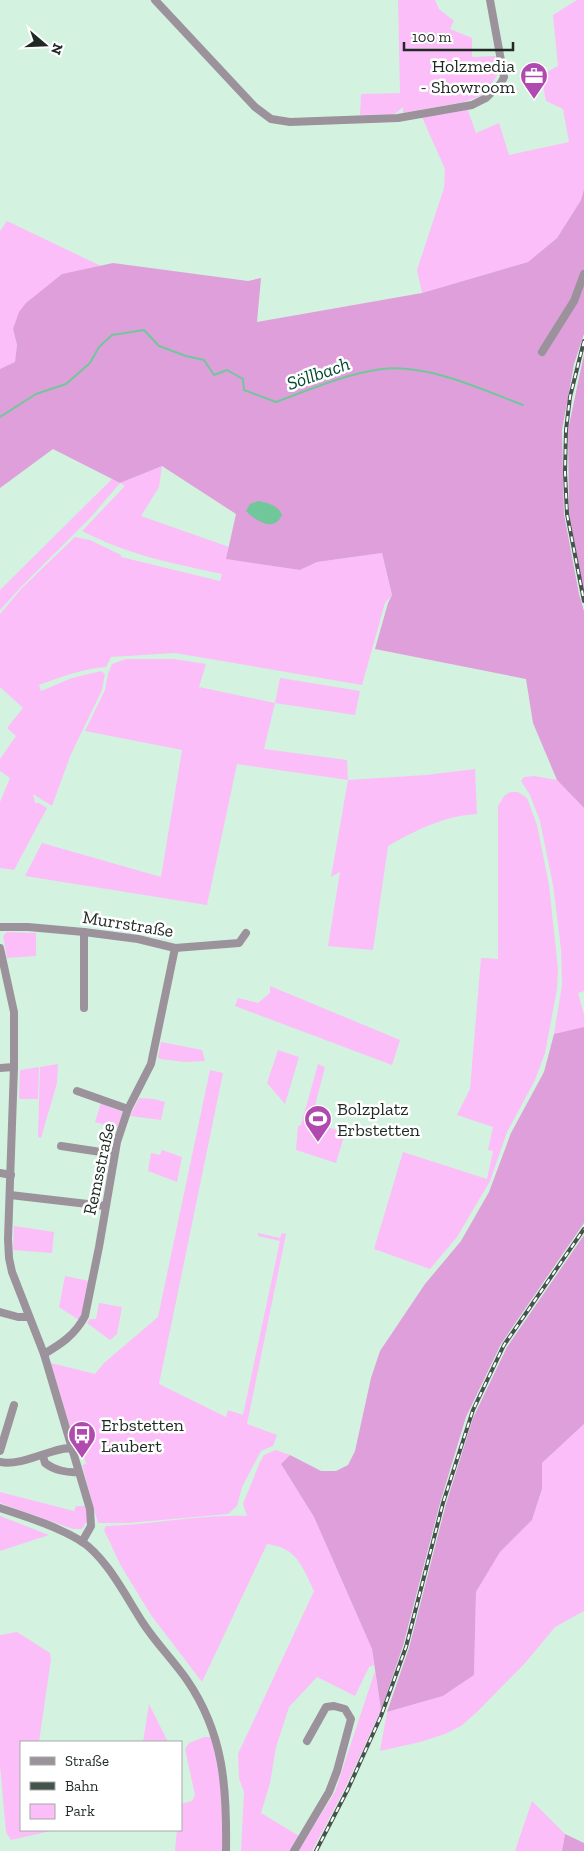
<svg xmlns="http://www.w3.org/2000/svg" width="584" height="1851" viewBox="0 0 584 1851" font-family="'Zilla Slab',serif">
<rect width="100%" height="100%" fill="#d4f2e0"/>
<!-- green -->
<g fill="#fcbef8">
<polygon points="398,0 435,0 439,9 454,21 450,29 472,38 472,57 496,56 499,72 485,94 464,102 403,113 403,107 395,114 360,115 361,94 400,93"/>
<polygon points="577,0 584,0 584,189 581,200 557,238 528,262 422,293 417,270 444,188 445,169 422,117 467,108 476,133 499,123 509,155 569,142 563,109 546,101 541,75 558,66 553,15"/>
<polygon points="7,221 101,266 62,274 13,329 17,345 15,363 0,369 0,231"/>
<path d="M162 466 159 487 141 516 229 547 227 559 300 570 317 562 382 553 392 595 385 603 362 685 175 653 111 657 106 667C82 669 61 677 39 685L41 691 72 678 101 671 105 674 102 690 71 754 52 806 33 794 35 803H39L47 808 14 870 0 868V802L10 778 0 771V759L16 736 7 728 23 708 0 687V614L22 588 75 537 90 540 121 555V557L220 581 222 574C171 563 129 555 82 531L125 486 120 483 91 517 21 587 0 610V590L112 479 120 483Z"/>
<path d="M126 659H174L206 664 199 687 275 703 280 678 360 691 355 715 275 703 264 749 347 760 348 780 426 775 475 769 477 814C444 816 416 830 388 846L373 950 328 946 340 872 331 877 348 780 237 764 207 905 25 876 42 843 161 877 182 750 85 731 105 690 108 674 112 664Z"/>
<polygon points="534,776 557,780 584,808 584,991 578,993 584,1015 584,1027 554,1034 562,985 561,949 553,885 540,821 530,795 521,781 524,777"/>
<polygon points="510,792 518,792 527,798 537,825 549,885 558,969 557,989 545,1053 535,1080 507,1132 490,1181 457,1237 430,1269 374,1249 403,1152 487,1179 493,1151 488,1150 493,1127 457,1115 470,1089 481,958 498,959 498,806 504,796"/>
<polygon points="7,932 36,933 36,956 7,958 3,936"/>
<polygon points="270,986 400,1040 392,1065 235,1006 238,998 258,1003 270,993"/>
<polygon points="161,1042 202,1050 205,1061 185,1062 160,1059 158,1057"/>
<polygon points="278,1050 299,1057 285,1104 267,1083"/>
<polygon points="58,1064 57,1083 41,1138 38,1137 40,1067"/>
<polygon points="318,1064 325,1067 311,1121 345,1133 336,1163 296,1150 298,1126 301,1125"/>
<polygon points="39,1067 38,1099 19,1099 20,1070"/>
<polygon points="210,1070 223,1073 159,1384 226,1417 228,1410 243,1415 280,1241 258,1236 258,1233 280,1238 282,1233 286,1234 247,1424 277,1435 273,1446 261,1451 242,1487 237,1506 228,1514 128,1523 98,1523 82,1465 86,1464 83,1454 78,1455 51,1363 95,1374 104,1363 158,1317"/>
<polygon points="139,1098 154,1099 165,1102 161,1120 130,1116"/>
<polygon points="101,1103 123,1112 117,1128 95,1122"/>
<polygon points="162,1150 182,1157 177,1182 148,1171 151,1153 160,1155"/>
<polygon points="14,1226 54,1232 52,1253 13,1250"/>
<polygon points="65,1276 89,1281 84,1307 79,1320 59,1307"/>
<polygon points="99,1303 122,1307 117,1334 110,1340 87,1323 90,1319 96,1319"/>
<polygon points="584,1424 584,1611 555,1627 526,1662 478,1711 461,1726 445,1734 420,1742 380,1751 387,1712 443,1696 474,1675 476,1592 500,1552 532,1520 542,1489 542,1463"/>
<path d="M276 1450 290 1455 281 1464 314 1517 372 1649 374 1665 369 1667 355 1696 317 1677 289 1707 276 1747 270 1783 261 1813 299 1836 290 1851H241L244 1792 239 1778 238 1754 314 1591C302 1567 298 1548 267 1544L202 1682 151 1615 121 1566 104 1530 106 1526C153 1525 200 1514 247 1516L243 1504 260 1462 264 1455Z"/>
<polygon points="0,1492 74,1511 76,1506 85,1506 88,1519 82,1529 73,1529 0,1503"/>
<polygon points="0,1516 49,1535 0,1551"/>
<polygon points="17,1632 50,1653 51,1659 39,1742 21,1742 21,1830 55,1830 11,1840 6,1832 0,1765 0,1635"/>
<polygon points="375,1671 381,1710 345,1788 312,1851 298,1851 335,1792"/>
<polygon points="149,1704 168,1742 143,1742"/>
<polygon points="204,1737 211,1737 213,1739 222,1786 223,1851 175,1851 177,1830 181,1830 181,1804 192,1801 195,1795 185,1749 189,1743"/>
<polygon points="532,1801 565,1834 562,1851 515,1851"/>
</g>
<!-- forest -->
<g fill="#df9fdb">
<polygon points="584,189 584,334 574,364 562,430 564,514 579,594 584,611 584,808 557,780 533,723 526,679 375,649 388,603 392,595 382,553 317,562 300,570 226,559 236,514 162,466 120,483 53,449 0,488 0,369 15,362 17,345 13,329 19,312 26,303 62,274 113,263 248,281 261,278 257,322 422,293 528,262 557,238 581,200"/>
<polygon points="584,354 584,594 569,513 568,430"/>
<polygon points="584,1027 584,1223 501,1344 466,1417 440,1503 403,1646 381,1710 372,1649 314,1517 281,1464 290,1455 321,1471 336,1471 348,1465 355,1451 371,1378 380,1351 425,1284 461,1241 489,1192 511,1133 544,1072 554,1034"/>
<polygon points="584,1235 584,1424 542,1463 542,1489 532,1520 500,1552 476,1592 474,1675 443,1696 387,1712 409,1648 446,1504 473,1418 507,1347"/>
<polygon points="565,1834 584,1843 584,1851 562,1851"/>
</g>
<!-- water -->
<path fill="#70c799" d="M258 501C268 503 278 505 282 515 274 533 256 521 246 511L250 504Z"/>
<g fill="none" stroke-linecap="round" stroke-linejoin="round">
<!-- stream -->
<path stroke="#70c799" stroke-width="2" d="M0 417 36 394 66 384 90 363 99 347 112 335 144 330 159 346 186 356 204 360 214 375 227 370 243 379 244 390 276 402C311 389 345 374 382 369 428 364 481 389 523 405"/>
<!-- minor -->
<g stroke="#9c929b" stroke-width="8">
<polyline points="155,0 255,107 271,119 290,122 398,118 472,105 486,98 501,83 504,77 490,0"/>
<polyline points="542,352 574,301 584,274"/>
<polyline points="0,927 28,927 84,932 138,939 175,948 239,943 246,933"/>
<polyline points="84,932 84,1008"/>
<polyline points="0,948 14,1012 14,1067 8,1239 9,1258 12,1272 44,1354 90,1509 91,1526 82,1542"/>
<polyline points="0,1068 14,1067"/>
<polyline points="77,1091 128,1109"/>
<polyline points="61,1146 114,1154"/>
<polyline points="0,1173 11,1175"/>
<polyline points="10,1195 105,1206"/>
<polyline points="0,1312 18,1317 28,1317"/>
<path d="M44 1354C61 1344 75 1335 85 1316L99 1247 117 1142 128 1109 151 1064 175 948"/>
<polyline points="0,1451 14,1405"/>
<path d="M43 1456 45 1463C54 1470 67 1473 78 1472"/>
<path d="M0 1462C23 1467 59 1444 72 1449"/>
<path d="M0 1508C27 1517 56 1526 81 1541 107 1558 126 1597 143 1623 156 1643 173 1660 187 1680 224 1734 227 1788 226 1851"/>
<polyline points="294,1851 329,1792 337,1771 351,1719 345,1709 334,1706 326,1707 307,1741"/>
</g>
<defs>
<g id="rail">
<polyline points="584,341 570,397 566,430 565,472 567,514 584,601"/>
<polyline points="316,1851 348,1789 381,1716 406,1647 443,1503 473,1410 504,1345 584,1229"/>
</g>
</defs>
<!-- rail casing -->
<use href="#rail" stroke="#44534b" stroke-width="4"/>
<!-- rail -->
<use href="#rail" stroke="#fff" stroke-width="2" stroke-dasharray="5.5" stroke-linecap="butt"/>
</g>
<!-- icons -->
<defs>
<symbol id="office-pin" viewBox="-11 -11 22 30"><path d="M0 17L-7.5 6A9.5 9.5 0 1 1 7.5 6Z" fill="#b14aae" stroke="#fff"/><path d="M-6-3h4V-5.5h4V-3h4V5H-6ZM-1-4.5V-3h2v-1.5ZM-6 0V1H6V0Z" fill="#fff"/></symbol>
<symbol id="stadium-pin" viewBox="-11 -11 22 30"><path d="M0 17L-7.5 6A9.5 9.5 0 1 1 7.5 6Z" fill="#b14aae" stroke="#fff"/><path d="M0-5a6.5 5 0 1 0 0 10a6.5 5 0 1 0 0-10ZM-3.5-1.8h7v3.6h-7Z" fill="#fff"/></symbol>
<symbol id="bus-pin" viewBox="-11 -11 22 30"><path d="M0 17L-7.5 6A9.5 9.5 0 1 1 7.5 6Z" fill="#b14aae" stroke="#fff"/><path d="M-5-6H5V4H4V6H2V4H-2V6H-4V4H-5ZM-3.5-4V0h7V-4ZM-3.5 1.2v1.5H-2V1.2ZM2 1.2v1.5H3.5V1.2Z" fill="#fff"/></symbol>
</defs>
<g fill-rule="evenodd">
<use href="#office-pin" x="518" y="60" width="32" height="43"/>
<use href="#stadium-pin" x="302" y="1103" width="32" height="43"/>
<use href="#bus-pin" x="66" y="1419" width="32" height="43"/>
</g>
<g text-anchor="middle" stroke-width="5" stroke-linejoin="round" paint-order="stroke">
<!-- poi labels -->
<g font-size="18" fill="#1f2a24" stroke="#fff" text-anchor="start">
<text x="515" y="72" text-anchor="end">Holzmedia<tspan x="515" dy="21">- Showroom</tspan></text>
<text x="337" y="1115">Bolzplatz<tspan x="337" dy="21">Erbstetten</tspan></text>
<text x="101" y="1431">Erbstetten<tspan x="101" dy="21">Laubert</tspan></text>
</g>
<!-- street labels -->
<g font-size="18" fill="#1f2a24" stroke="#fff">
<text transform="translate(128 924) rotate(9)" y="6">Murrstraße</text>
<text transform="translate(99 1169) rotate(-78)" y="6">Remsstraße</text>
</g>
<!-- water labels -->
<g font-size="19" font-style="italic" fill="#004b2e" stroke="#fff">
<text transform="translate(318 373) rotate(-19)" y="7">Söllbach</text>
</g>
</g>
<!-- legend -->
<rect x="20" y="1741" width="162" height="90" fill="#ffffff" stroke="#a5aaa7"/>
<rect x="30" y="1757" width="25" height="8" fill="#9c929b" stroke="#a5aaa7"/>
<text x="65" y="1766" font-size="15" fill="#1f2a24">Straße</text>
<rect x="30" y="1782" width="25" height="8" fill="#44534b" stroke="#a5aaa7"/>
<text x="65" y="1791" font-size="15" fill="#1f2a24">Bahn</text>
<rect x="30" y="1804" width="25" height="15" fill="#fcbef8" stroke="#a5aaa7"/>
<text x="65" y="1816" font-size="15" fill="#1f2a24">Park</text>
<!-- north arrow -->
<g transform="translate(45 45) rotate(109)" stroke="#ffffff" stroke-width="4" paint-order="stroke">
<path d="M0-4L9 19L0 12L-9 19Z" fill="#1f2a24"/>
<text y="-8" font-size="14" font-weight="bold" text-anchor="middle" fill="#1f2a24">N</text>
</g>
<!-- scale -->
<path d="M404 42v8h109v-8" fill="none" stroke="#1f2a24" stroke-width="2.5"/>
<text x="412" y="42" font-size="15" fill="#1f2a24" stroke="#ffffff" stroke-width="4" paint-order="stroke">100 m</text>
</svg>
